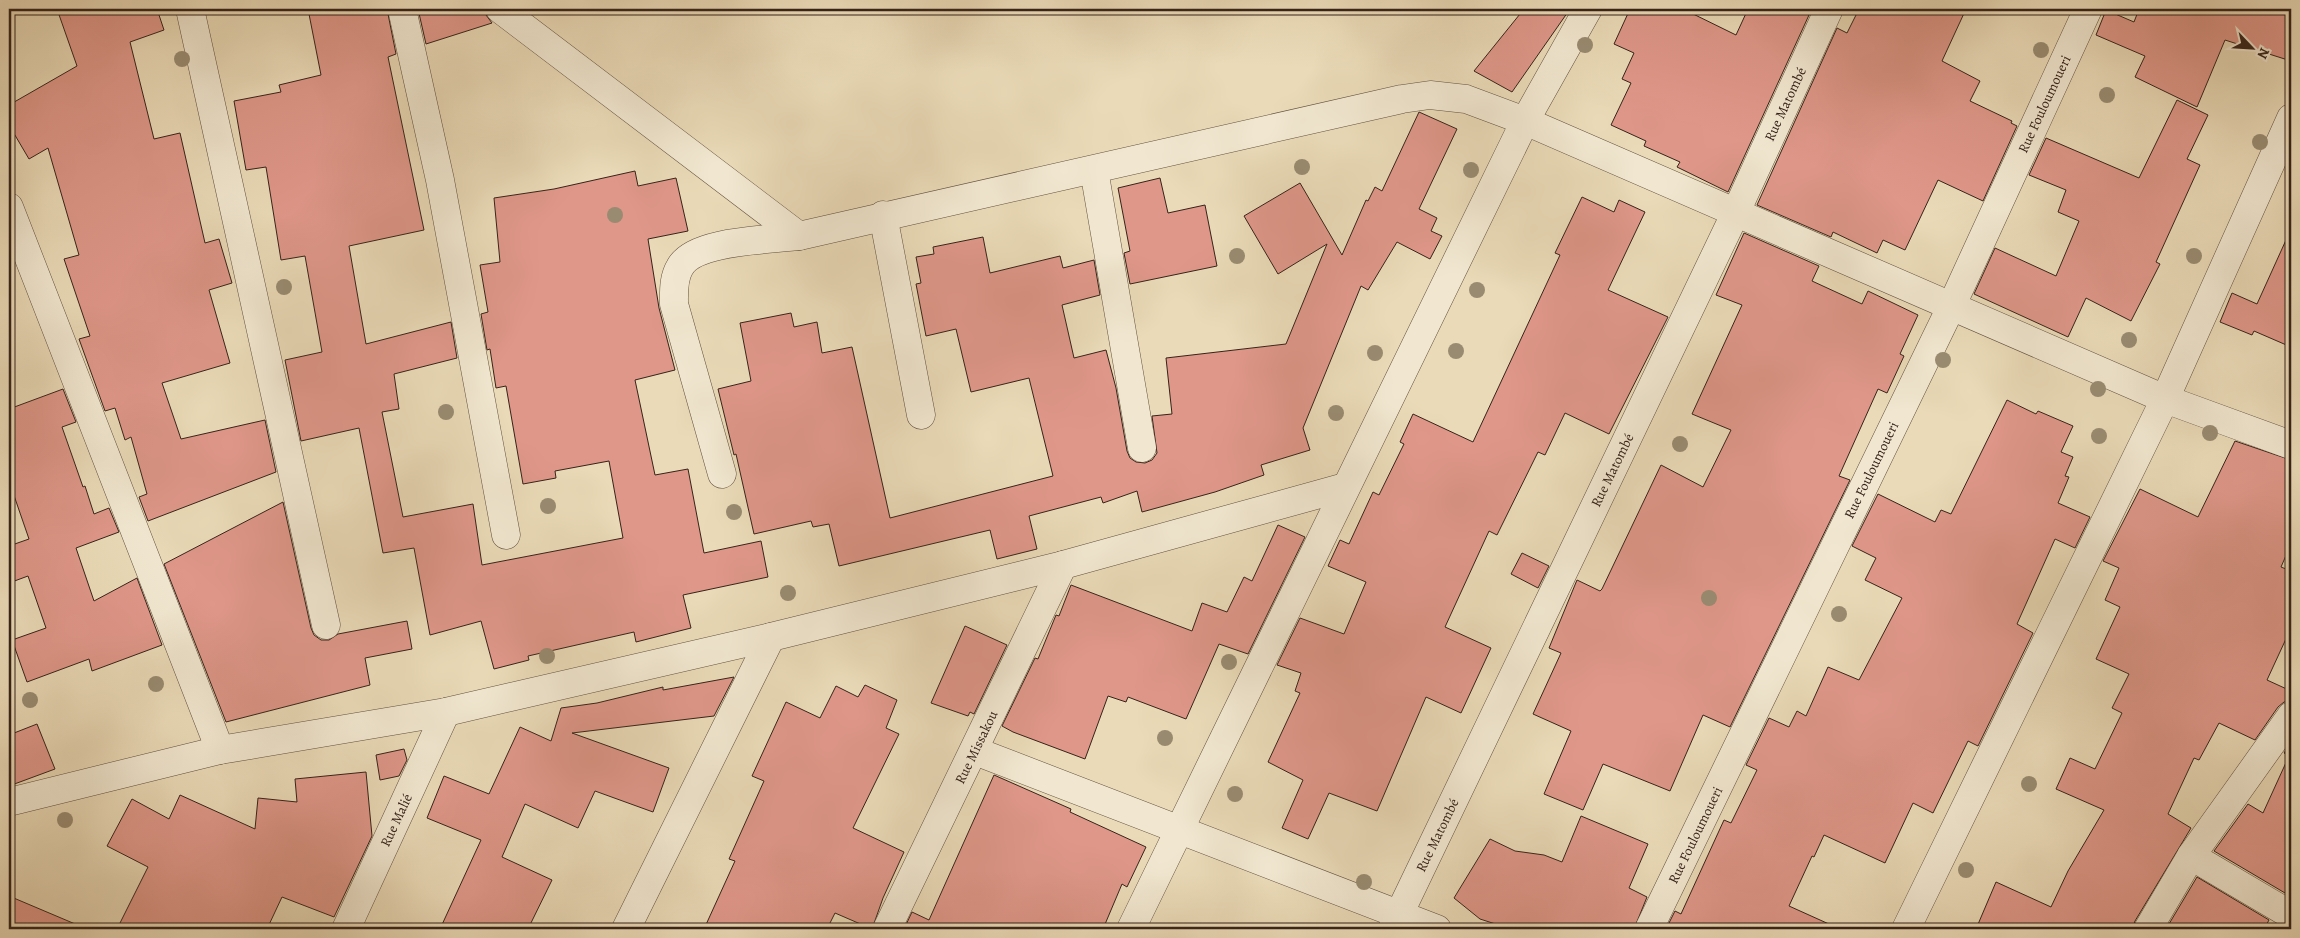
<svg xmlns="http://www.w3.org/2000/svg" width="2300" height="938" viewBox="0 0 2300 938" font-family="Alegreya,serif">
<rect width="100%" height="100%" fill="#eadab7"/>
<filter id="stains"><feTurbulence type="fractalNoise" baseFrequency=".004" numOctaves="4"/><feColorMatrix values="0 0 0 0 .2 0 0 0 0 .09 0 0 0 0 .02 0 0 0 .5 -.17"/></filter>
<radialGradient id="worn" r=".72"><stop offset=".6" stop-color="#630" stop-opacity="0"/><stop offset="1" stop-color="#630" stop-opacity=".3"/></radialGradient>
<!-- building -->
<g fill="#df9789" stroke="#35231a">
<polygon points="57,9 157,9 164,30 130,42 154,139 180,133 205,243 219,239 232,283 209,290 230,363 162,383 181,439 265,420 276,472 148,521 139,497 147,494 131,437 125,440 115,408 105,411 79,339 90,336 64,259 79,255 48,148 29,159 9,125 9,105 77,66"/>
<polygon points="308,9 387,9 396,54 388,57 424,230 349,246 366,344 451,322 457,358 394,374 399,409 382,412 403,517 473,504 482,565 623,538 609,461 555,471 556,478 523,484 506,386 496,388 490,349 487,350 481,314 488,312 480,265 500,262 494,198 554,189 635,171 638,186 676,178 688,231 648,239 659,308 675,370 635,380 655,475 688,469 704,553 761,541 768,577 683,595 691,628 636,642 634,632 528,656 529,660 494,669 481,621 430,635 414,548 383,553 359,428 301,441 285,360 322,352 305,256 281,260 266,167 246,170 234,101 281,92 279,85 321,75"/>
<polygon points="418,9 485,9 486,15 492,23 426,44"/>
<polygon points="1524,9 1570,9 1512,92 1474,71"/>
<polygon points="1630,9 1683,9 1736,35 1748,9 1795,9 1809,15 1728,192 1677,167 1680,162 1644,146 1646,141 1611,125 1631,83 1622,79 1634,53 1614,44"/>
<polygon points="1859,9 1966,9 1942,61 1980,81 1970,101 2012,121 2011,123 2017,126 1983,201 1938,180 1905,250 1883,240 1877,253 1833,232 1831,237 1757,205 1837,28 1847,33"/>
<polygon points="2139,9 2291,9 2291,61 2225,40 2197,107 2135,77 2145,56 2096,35 2106,10 2134,22"/>
<polygon points="2177,100 2208,115 2187,159 2200,165 2156,262 2160,264 2131,321 2086,298 2068,337 1974,294 1995,248 2056,276 2079,221 2058,212 2066,190 2029,175 2046,138 2139,178"/>
<polygon points="1419,112 1457,129 1419,209 1437,218 1431,231 1442,236 1430,259 1397,242 1368,290 1361,286 1303,428 1310,450 1261,465 1264,475 1215,492 1142,512 1137,491 1103,503 1101,497 1029,516 1037,549 997,559 990,530 839,566 829,524 813,527 811,521 754,534 736,454 734,455 718,389 751,381 740,323 791,313 794,327 817,322 822,353 852,347 890,518 1053,476 1029,378 971,392 956,329 926,336 916,284 921,283 916,257 934,254 933,247 983,237 990,273 1060,256 1063,268 1094,260 1100,295 1062,305 1074,358 1106,350 1116,388 1127,451 1130,458 1136,462 1145,463 1152,460 1157,453 1152,416 1172,414 1166,358 1286,344 1327,244 1278,274 1244,216 1300,183 1342,255 1366,200 1368,201 1375,187 1382,191"/>
<polygon points="1160,178 1168,213 1205,205 1217,266 1130,284 1124,253 1130,251 1118,188"/>
<polygon points="1582,197 1614,212 1619,200 1645,212 1608,290 1668,317 1609,434 1565,413 1545,455 1538,452 1497,535 1489,531 1445,627 1491,648 1461,713 1426,697 1377,811 1329,793 1308,839 1282,828 1303,780 1268,762 1300,693 1295,691 1301,673 1277,665 1300,618 1344,634 1366,582 1328,566 1340,540 1349,544 1373,492 1379,495 1404,444 1400,442 1413,414 1473,442 1560,255 1555,253"/>
<polygon points="2291,229 2291,347 2254,331 2252,335 2220,322 2232,293 2257,304"/>
<polygon points="1744,233 1819,266 1812,281 1862,304 1868,291 1918,315 1900,354 1904,356 1887,393 1878,389 1839,476 1850,480 1730,727 1703,715 1670,791 1603,764 1583,810 1544,794 1571,731 1533,714 1561,653 1549,648 1577,580 1600,591 1602,589 1661,465 1703,487 1731,430 1692,414 1742,305 1716,295"/>
<polygon points="63,389 76,422 62,427 83,487 85,486 94,514 109,508 119,532 76,548 94,601 137,578 162,645 92,671 89,659 27,682 12,640 46,628 28,576 9,583 9,546 29,539 9,481 9,409"/>
<polygon points="2007,400 2036,414 2038,411 2073,426 2061,452 2073,457 2065,476 2069,477 2058,503 2090,517 2075,548 2055,539 2017,624 2033,633 1978,746 1968,741 1933,813 1913,803 1885,863 1824,835 1814,857 1812,856 1789,906 1840,929 1666,929 1675,911 1681,914 1724,820 1731,823 1757,770 1746,765 1769,718 1789,727 1797,711 1806,716 1828,667 1859,680 1902,598 1865,580 1876,558 1852,546 1878,494 1935,522 1941,510 1951,514"/>
<polygon points="2235,441 2291,460 2291,544 2281,567 2291,571 2291,628 2267,680 2291,691 2291,701 2284,702 2278,707 2255,740 2219,723 2199,760 2194,758 2168,814 2191,828 2135,921 2132,929 1976,929 1996,882 2051,907 2068,871 2104,810 2056,789 2070,758 2095,769 2122,713 2112,708 2129,674 2096,659 2120,607 2105,600 2119,568 2103,561 2140,489 2198,517"/>
<polygon points="283,502 311,628 314,635 321,640 329,640 338,634 407,621 412,649 365,658 370,685 226,722 164,564"/>
<polygon points="1278,525 1305,537 1248,654 1219,644 1186,719 1128,697 1126,702 1108,696 1085,759 1013,732 1002,726 1035,658 1038,659 1056,615 1059,616 1071,585 1192,631 1202,603 1227,612 1244,577 1252,581"/>
<polygon points="1522,553 1549,566 1538,588 1511,574"/>
<polygon points="965,626 1007,645 974,714 970,712 968,716 931,703"/>
<polygon points="734,677 714,716 572,733 669,768 653,812 595,791 578,828 525,804 502,857 552,880 528,929 440,929 481,840 427,818 444,776 489,794 520,727 551,741 561,708 597,703 663,687 663,690"/>
<polygon points="865,685 897,700 886,728 899,734 853,828 904,852 883,898 872,929 835,913 827,929 704,929 735,861 729,859 764,781 752,776 786,702 820,718 836,686 858,697"/>
<polygon points="37,724 55,769 9,786 9,735"/>
<polygon points="2291,743 2291,883 2285,893 2214,851 2248,804 2263,813 2289,756 2284,753"/>
<polygon points="404,749 407,760 399,776 380,780 376,755"/>
<polygon points="366,772 372,836 334,917 282,897 267,929 117,929 148,867 107,846 132,799 169,819 180,795 255,829 258,798 297,802 295,779"/>
<polygon points="994,775 1071,809 1070,812 1146,847 1127,887 1122,884 1103,929 904,929 912,912 929,920"/>
<polygon points="1581,816 1648,844 1629,888 1647,897 1634,929 1511,929 1480,919 1454,898 1490,839 1515,851 1544,855 1562,862"/>
<polygon points="2197,877 2269,920 2264,929 2166,929"/>
<polygon points="9,896 87,929 9,929"/>
</g>
<g fill="none" stroke-linecap="round" stroke-linejoin="round">
<defs>
<g id="minor">
<polyline points="190,9 326,625"/>
<polyline points="402,9 440,180 506,535"/>
<polyline points="500,9 799,236 1402,99 1430,95 1466,99 1525,121 2165,399 2291,445"/>
<polyline points="1094,170 1142,448"/>
<polyline points="9,207 220,750"/>
<polyline points="883,215 921,415"/>
<path d="M722 474 674 304C674 292 673 278 680 267 694 240 770 240 799 236"/>
<polyline points="975,751 1437,929"/>
<polyline points="9,802 220,750 446,712 771,637 1063,565 1345,487"/>
<polyline points="2191,856 2291,915"/>
<polyline points="346,929 446,712"/>
<polyline points="626,929 771,637"/>
<polyline points="887,929 1063,565"/>
<polyline points="1131,929 1525,121 1588,9"/>
<polyline points="1392,929 1736,212 1829,9"/>
<polyline points="1649,929 1952,305 2088,9"/>
<polyline points="1906,929 2165,399 2291,118"/>
<polyline points="2148,929 2191,856 2291,716"/>
</g>
</defs>
<!-- minor casing -->
<use href="#minor" stroke="#625141" stroke-width="29"/>
<!-- minor -->
<use href="#minor" stroke="#f1e7d0" stroke-width="28"/>
</g>
<!-- trees -->
<g fill="#998b71">
<circle cx="1585" cy="45" r="8"/>
<circle cx="2041" cy="50" r="8"/>
<circle cx="182" cy="59" r="8"/>
<circle cx="2107" cy="95" r="8"/>
<circle cx="2260" cy="142" r="8"/>
<circle cx="1302" cy="167" r="8"/>
<circle cx="1471" cy="170" r="8"/>
<circle cx="615" cy="215" r="8"/>
<circle cx="1237" cy="256" r="8"/>
<circle cx="2194" cy="256" r="8"/>
<circle cx="284" cy="287" r="8"/>
<circle cx="1477" cy="290" r="8"/>
<circle cx="2129" cy="340" r="8"/>
<circle cx="1456" cy="351" r="8"/>
<circle cx="1375" cy="353" r="8"/>
<circle cx="1943" cy="360" r="8"/>
<circle cx="2098" cy="389" r="8"/>
<circle cx="446" cy="412" r="8"/>
<circle cx="1336" cy="413" r="8"/>
<circle cx="2210" cy="433" r="8"/>
<circle cx="2099" cy="436" r="8"/>
<circle cx="1680" cy="444" r="8"/>
<circle cx="548" cy="506" r="8"/>
<circle cx="734" cy="512" r="8"/>
<circle cx="788" cy="593" r="8"/>
<circle cx="1709" cy="598" r="8"/>
<circle cx="1839" cy="614" r="8"/>
<circle cx="547" cy="656" r="8"/>
<circle cx="1229" cy="662" r="8"/>
<circle cx="156" cy="684" r="8"/>
<circle cx="30" cy="700" r="8"/>
<circle cx="1165" cy="738" r="8"/>
<circle cx="2029" cy="784" r="8"/>
<circle cx="1235" cy="794" r="8"/>
<circle cx="65" cy="820" r="8"/>
<circle cx="1966" cy="870" r="8"/>
<circle cx="1364" cy="882" r="8"/>
</g>
<g text-anchor="middle" stroke-width="4" stroke-linejoin="round" paint-order="stroke">
<!-- street labels -->
<g font-size="14" fill="#35231a" stroke="#f1e7d0">
<text transform="translate(1785 104) rotate(-65)" y="5">Rue Matombé</text>
<text transform="translate(2044 104) rotate(-65)" y="5">Rue Fouloumoueri</text>
<text transform="translate(1612 470) rotate(-64)" y="5">Rue Matombé</text>
<text transform="translate(1871 470) rotate(-64)" y="5">Rue Fouloumoueri</text>
<text transform="translate(976 747) rotate(-64)" y="5">Rue Missakou</text>
<text transform="translate(396 820) rotate(-65)" y="5">Rue Malié</text>
<text transform="translate(1437 835) rotate(-64)" y="5">Rue Matombé</text>
<text transform="translate(1695 835) rotate(-64)" y="5">Rue Fouloumoueri</text>
</g>
</g>
<!-- margin -->
<rect width="2300" height="938" fill="none" stroke="#eadab7" stroke-width="30"/>
<rect x="10" y="10" width="2280" height="918" fill="none" stroke="#35231a" stroke-width="2.5"/>
<rect x="15" y="15" width="2270" height="908" fill="none" stroke="#35231a"/>
<!-- north arrow -->
<g transform="translate(2252 48) rotate(115)" stroke="#f1e7d0" stroke-width="4" paint-order="stroke">
<path d="M0-4L9 19L0 12L-9 19Z" fill="#35231a"/>
<text y="-8" font-size="14" font-weight="bold" text-anchor="middle" fill="#35231a">N</text>
</g>
<rect width="100%" height="100%" filter="url(#stains)"/>
<rect width="100%" height="100%" fill="url(#worn)"/>
</svg>
